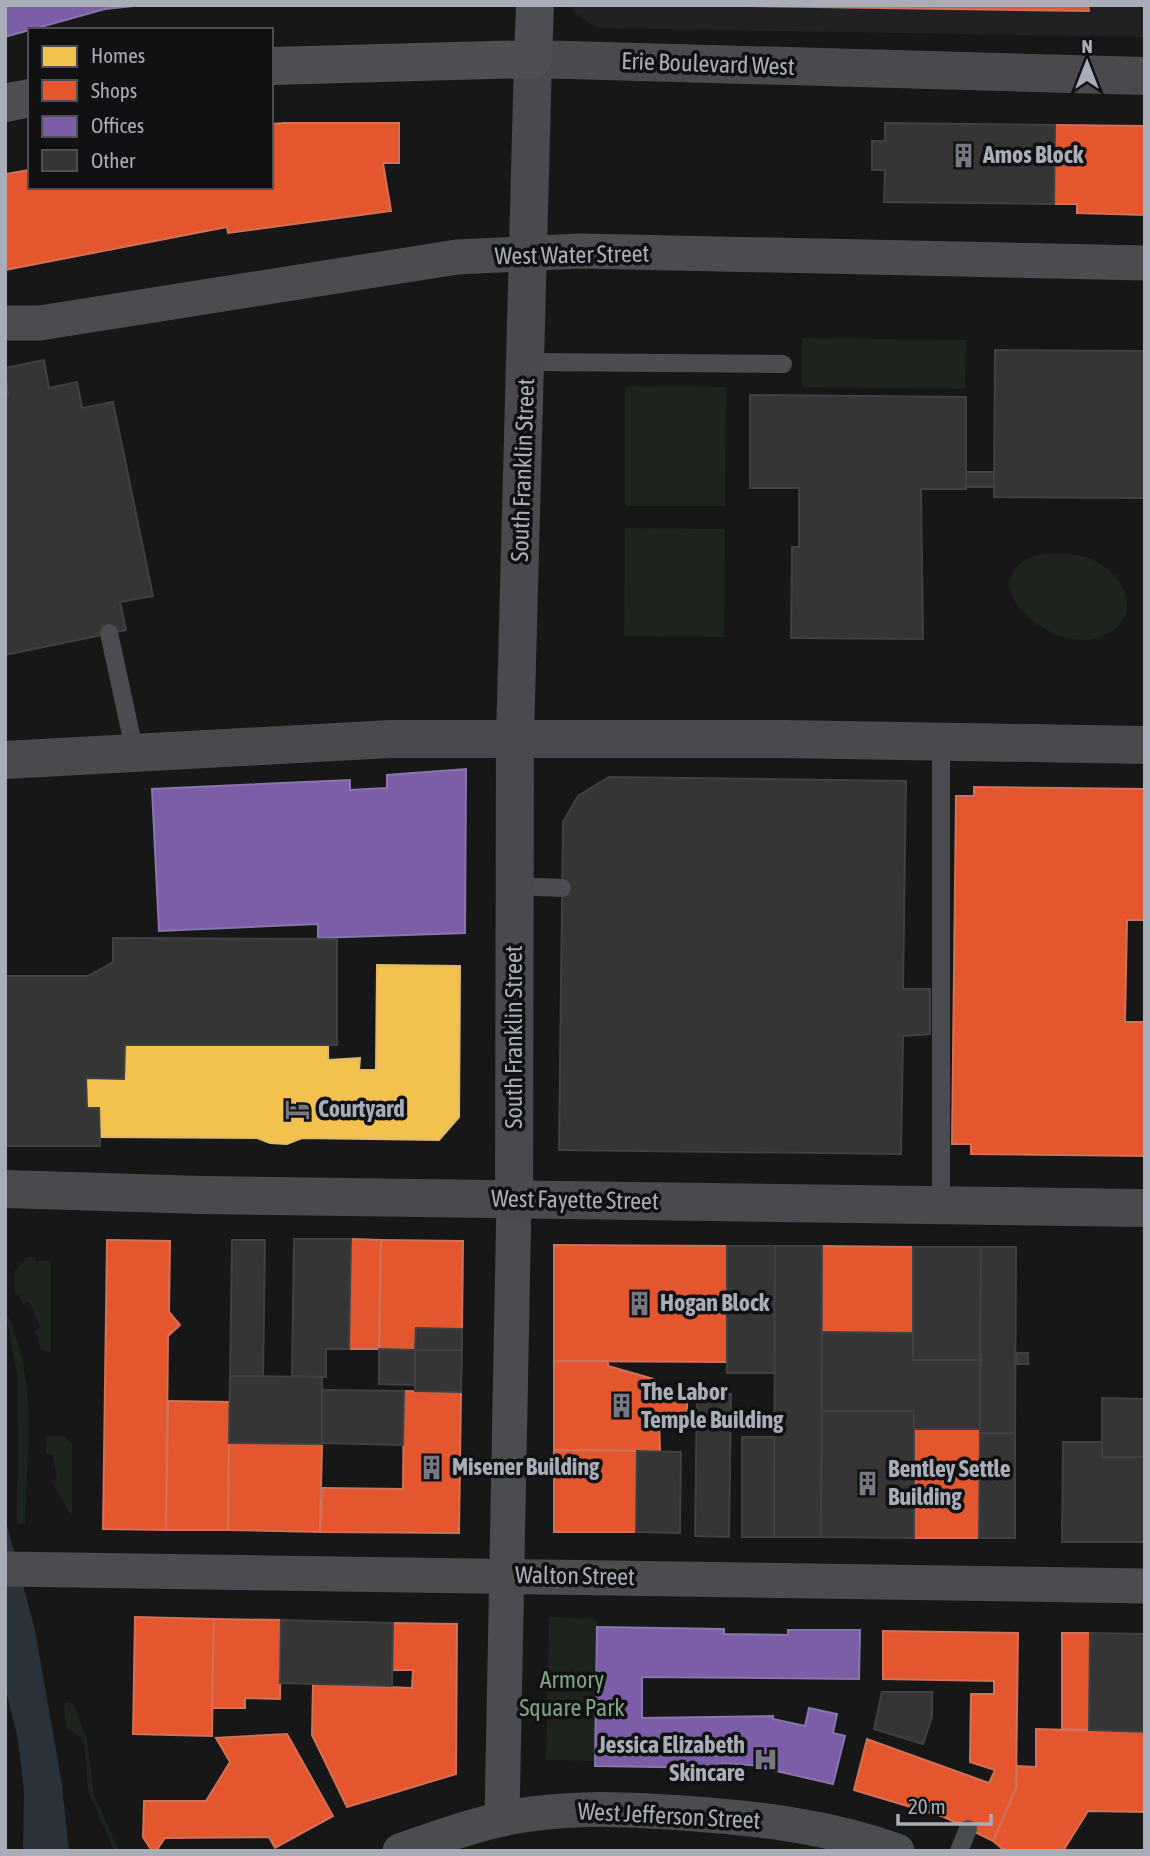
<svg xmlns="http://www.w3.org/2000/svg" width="1150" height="1856" viewBox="0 0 1150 1856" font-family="'Asap Condensed',sans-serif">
<rect width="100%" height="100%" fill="#171717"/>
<!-- built -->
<polygon fill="#212123" points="571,5 1145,5 1145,37 597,28 574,13"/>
<!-- green -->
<g fill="#1d241e">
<polygon points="802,338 966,340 965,389 802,387"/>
<polygon points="625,386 726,387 725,506 625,506"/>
<polygon points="625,528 725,529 724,637 624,636"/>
<path d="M1040 554C1058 553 1077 553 1093 560 1130 577 1144 624 1097 638 1045 653 965 576 1040 554Z"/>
<polygon points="28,1257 35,1257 36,1261 51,1261 51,1353 41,1349 35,1331 40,1327 29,1302 23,1304 14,1289 14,1272"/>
<path d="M5 1309C39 1381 27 1448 25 1524H17L18 1380Z"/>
<polygon points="46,1436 64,1436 72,1443 72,1516 51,1480 57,1479 52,1454 46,1454"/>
<polygon points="549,1617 597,1619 595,1761 546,1760"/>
<polygon points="68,1702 73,1704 87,1739 94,1795 119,1851 114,1851 88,1790 84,1739 66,1728 64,1703"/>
</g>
<!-- water -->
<polygon fill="#2a3239" points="5,1518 35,1630 62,1785 69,1851 23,1851 24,1790 18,1740 5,1686"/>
<!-- homes -->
<polygon fill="#f2c14e" stroke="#dcbb6e" stroke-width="2" points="377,965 460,966 459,1117 439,1140 302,1138 287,1144 270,1143 257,1138 100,1137 99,1108 87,1108 86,1078 124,1079 125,1045 328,1045 328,1060 360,1058 359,1070 376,1070"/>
<!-- shops -->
<g fill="#e4572e" stroke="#d27157" stroke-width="2">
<polygon points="686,5 1088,5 1089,11"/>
<polygon points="284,123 399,123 399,163 383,163 391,211 228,233 227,227 5,270 5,174 30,170 30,187 271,187 271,124"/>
<polygon points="1055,125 1145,126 1145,215 1077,213 1077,204 1054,204"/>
<polygon points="974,787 1145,789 1145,920 1127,920 1125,1022 1145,1022 1145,1156 971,1154 971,1144 952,1144 956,796 974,796"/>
<polygon points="351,1239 381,1240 379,1349 349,1349"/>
<polygon points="107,1240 170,1241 169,1312 180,1325 168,1336 166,1530 103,1529"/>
<polygon points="381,1240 463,1241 462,1329 416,1328 415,1350 379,1349"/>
<polygon points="554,1245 727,1246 727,1362 554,1361"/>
<polygon points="822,1246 913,1247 913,1333 822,1332"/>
<polygon points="554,1361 608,1361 608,1366 654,1379 655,1390 687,1390 687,1421 659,1422 660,1451 554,1450"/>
<polygon points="404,1391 461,1392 459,1533 320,1532 323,1488 403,1489"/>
<polygon points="168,1401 230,1402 228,1530 166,1530"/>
<polygon points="914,1429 980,1429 979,1538 914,1538"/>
<polygon points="229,1443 322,1444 320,1532 228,1530"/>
<polygon points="554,1450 637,1451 636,1532 554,1532"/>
<polygon points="135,1617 214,1619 212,1736 133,1734"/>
<polygon points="214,1619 281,1620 280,1699 245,1698 245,1708 212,1708"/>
<polygon points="393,1623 457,1624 456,1774 347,1807 312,1735 313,1684 412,1688 413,1670 392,1670"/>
<polygon points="883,1631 1018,1633 1016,1789 993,1841 944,1817 854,1790 867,1739 989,1783 995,1770 970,1762 971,1694 994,1694 994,1681 883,1679"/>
<polygon points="1062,1633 1090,1633 1089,1730 1062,1729"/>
<polygon points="1036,1729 1145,1732 1145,1812 1088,1811 1063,1851 1005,1851 993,1841 1016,1789 1017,1766 1036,1767"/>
<polygon points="287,1734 333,1816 275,1848 269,1837 165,1838 156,1851 152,1851 143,1837 144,1801 206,1801 230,1762 216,1738"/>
</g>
<!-- offices -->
<g fill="#7b5ea7" stroke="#8876ac" stroke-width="2">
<polygon points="5,5 143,5 105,9 5,37"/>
<polygon points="466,769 465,933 318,938 318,924 159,931 152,789 350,780 350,790 387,788 387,775"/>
<polygon points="597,1627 724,1629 724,1634 788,1635 788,1630 860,1630 859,1679 642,1677 642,1718 773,1716 773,1719 805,1726 809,1708 837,1714 833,1733 845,1736 833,1784 763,1768 763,1766 722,1763 722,1768 595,1766"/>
</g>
<!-- building -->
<g fill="#353536" stroke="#3f4043" stroke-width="2">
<polygon points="885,123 1055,125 1054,204 884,202 885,170 872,170 872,141 885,141"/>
<polygon points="995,350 1145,351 1145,498 994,497"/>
<polygon points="44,360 49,388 77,382 82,408 113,402 153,596 120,602 126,630 5,655 5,397 8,396 5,368"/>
<polygon points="750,395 966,397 966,489 921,489 923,639 791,638 792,547 799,547 799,488 750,488"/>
<rect x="966" y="472" width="28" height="15"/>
<polygon points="609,777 906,781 903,989 930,989 930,1034 903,1036 901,1154 559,1150 563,822 578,796"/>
<polygon points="113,938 337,939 337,1045 125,1045 124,1079 86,1078 87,1108 99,1108 100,1146 5,1146 5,976 88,976 113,962"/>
<polygon points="294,1239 351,1239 349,1349 326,1349 326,1377 292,1376"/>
<polygon points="232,1240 265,1240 263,1376 230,1376"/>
<rect x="727" y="1246" width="48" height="127"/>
<polygon points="775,1246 822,1246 821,1537 774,1537"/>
<polygon points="913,1247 981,1247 980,1360 913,1360"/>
<polygon points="981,1247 1016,1247 1015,1433 980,1433"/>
<polygon points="416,1328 462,1329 462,1350 415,1350"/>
<polygon points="822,1332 913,1333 913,1360 980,1360 980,1429 914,1429 914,1411 822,1411"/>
<polygon points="379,1349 415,1350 415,1385 379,1384"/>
<polygon points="415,1350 462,1350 461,1392 415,1391"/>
<rect x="1017" y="1353" width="11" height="11"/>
<polygon points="230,1376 322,1377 322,1444 229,1443"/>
<polygon points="322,1390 404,1391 403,1445 322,1443"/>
<polygon points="697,1394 731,1394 729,1537 695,1536"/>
<polygon points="1102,1398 1145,1399 1145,1457 1102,1457"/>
<polygon points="822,1411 914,1411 914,1538 821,1537"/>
<polygon points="980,1433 1015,1433 1015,1538 979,1538"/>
<rect x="742" y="1437" width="32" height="100"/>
<polygon points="1063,1442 1102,1442 1102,1457 1145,1457 1145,1542 1062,1542"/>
<polygon points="637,1451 681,1452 680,1533 636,1532"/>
<polygon points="281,1620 393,1623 392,1686 280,1683"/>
<polygon points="1090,1633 1145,1634 1145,1732 1089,1730"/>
<polygon points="882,1692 932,1692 932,1717 923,1744 874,1729"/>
</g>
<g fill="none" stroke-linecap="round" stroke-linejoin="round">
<!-- lane -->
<g stroke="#4b4c50" stroke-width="18">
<polyline points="527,362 783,364"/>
<polyline points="109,633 135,753"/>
<polyline points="515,886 562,888"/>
<polyline points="941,1204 941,742"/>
<polyline points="959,1851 968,1829"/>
</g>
<!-- street -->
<g stroke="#4b4c50" stroke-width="35">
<polyline points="5,323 40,323 457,257 580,251 1145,263"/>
<polyline points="5,1569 1145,1586"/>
<polyline points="502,1819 514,1200"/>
<path d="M400 1851C433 1839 467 1827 502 1819 562 1806 621 1809 682 1813 756 1818 827 1826 897 1851"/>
</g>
<!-- secondary -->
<g stroke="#4a4a4e" stroke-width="38">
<polyline points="5,760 390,739 784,739 1145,745"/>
<polyline points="5,1189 202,1195 1145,1208"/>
<polyline points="514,1200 515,739 533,59 1145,76"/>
</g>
<!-- primary -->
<g stroke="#4d4f52" stroke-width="38">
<polyline points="271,66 533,59 535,5"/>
<polyline points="5,103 30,98"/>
</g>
</g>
<!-- icons -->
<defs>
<symbol id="building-bare" viewBox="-9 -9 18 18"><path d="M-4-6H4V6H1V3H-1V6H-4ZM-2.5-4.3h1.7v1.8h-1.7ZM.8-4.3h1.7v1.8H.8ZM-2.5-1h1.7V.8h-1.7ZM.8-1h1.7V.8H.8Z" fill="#757880" stroke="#111113" stroke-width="2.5" paint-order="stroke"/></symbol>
<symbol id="hotel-bare" viewBox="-9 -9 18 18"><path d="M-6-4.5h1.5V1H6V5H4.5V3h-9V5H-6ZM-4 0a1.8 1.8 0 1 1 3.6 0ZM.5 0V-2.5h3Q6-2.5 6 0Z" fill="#757880" stroke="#111113" stroke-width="2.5" paint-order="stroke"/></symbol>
<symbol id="hospital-bare" viewBox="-9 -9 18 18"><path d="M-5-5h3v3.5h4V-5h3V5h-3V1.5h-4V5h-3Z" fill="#757880" stroke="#111113" stroke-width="2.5" paint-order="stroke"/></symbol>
</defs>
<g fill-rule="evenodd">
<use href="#building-bare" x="946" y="138" width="35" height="35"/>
<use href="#hotel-bare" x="280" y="1092" width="35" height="35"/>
<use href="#building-bare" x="622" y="1286" width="35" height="35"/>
<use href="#building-bare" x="604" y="1388" width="35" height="35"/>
<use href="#building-bare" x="414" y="1450" width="35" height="35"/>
<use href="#building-bare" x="850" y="1466" width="35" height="35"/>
<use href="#hospital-bare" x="748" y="1742" width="35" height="35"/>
</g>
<g text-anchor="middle" stroke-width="7" stroke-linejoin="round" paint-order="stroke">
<!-- street labels -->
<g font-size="24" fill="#a8adb8" stroke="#111113">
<text transform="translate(708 64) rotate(2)" y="8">Erie Boulevard West</text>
<text transform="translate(572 255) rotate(-1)" y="8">West Water Street</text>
<text transform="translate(523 470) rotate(-88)" y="8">South Franklin Street</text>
<text transform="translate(514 1037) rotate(-90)" y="8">South Franklin Street</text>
<text transform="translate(575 1200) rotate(1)" y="8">West Fayette Street</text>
<text transform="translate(575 1576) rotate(1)" y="8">Walton Street</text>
<text transform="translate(669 1816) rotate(3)" y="8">West Jefferson Street</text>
</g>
<!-- poi labels -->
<g font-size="24" font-weight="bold" fill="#a8adb8" stroke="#111113" text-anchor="start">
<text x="983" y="163">Amos Block</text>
<text x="318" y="1117">Courtyard</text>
<text x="660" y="1311">Hogan Block</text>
<text x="641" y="1400">The Labor<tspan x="641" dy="28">Temple Building</tspan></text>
<text x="452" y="1475">Misener Building</text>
<text x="888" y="1477">Bentley Settle<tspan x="888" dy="28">Building</tspan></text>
<text x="745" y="1753" text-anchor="end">Jessica Elizabeth<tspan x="745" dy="28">Skincare</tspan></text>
</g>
<!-- park labels -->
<g font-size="24" fill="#7fa381" stroke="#111113">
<text x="572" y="1688">Armory<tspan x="572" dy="28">Square Park</tspan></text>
</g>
</g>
<!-- border -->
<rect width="1150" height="1856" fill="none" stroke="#a8adb8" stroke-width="14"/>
<!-- legend -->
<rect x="28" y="28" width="245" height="161" fill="#111113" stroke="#4d4f55" stroke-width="2"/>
<rect x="42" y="46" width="35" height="21" fill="#f2c14e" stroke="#4d4f55" stroke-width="2"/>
<text x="91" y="63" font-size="21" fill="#a8adb8">Homes</text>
<rect x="42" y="80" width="35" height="21" fill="#e4572e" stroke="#4d4f55" stroke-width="2"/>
<text x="91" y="98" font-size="21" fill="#a8adb8">Shops</text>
<rect x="42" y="116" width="35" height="21" fill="#7b5ea7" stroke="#4d4f55" stroke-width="2"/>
<text x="91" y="133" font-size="21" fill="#a8adb8">Offices</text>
<rect x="42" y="150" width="35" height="21" fill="#353536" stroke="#4d4f55" stroke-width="2"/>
<text x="91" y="168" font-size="21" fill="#a8adb8">Other</text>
<!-- north arrow -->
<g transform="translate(1087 63)" stroke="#111113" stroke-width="5" paint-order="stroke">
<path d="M0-5L12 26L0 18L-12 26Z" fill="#a8adb8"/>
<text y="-10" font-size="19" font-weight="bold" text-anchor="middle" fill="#a8adb8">N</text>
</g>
<!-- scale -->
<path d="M898 1814v10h93v-10" fill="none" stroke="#a8adb8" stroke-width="3.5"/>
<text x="908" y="1814" font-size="21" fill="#a8adb8" stroke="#111113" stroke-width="5" paint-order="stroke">20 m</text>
</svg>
